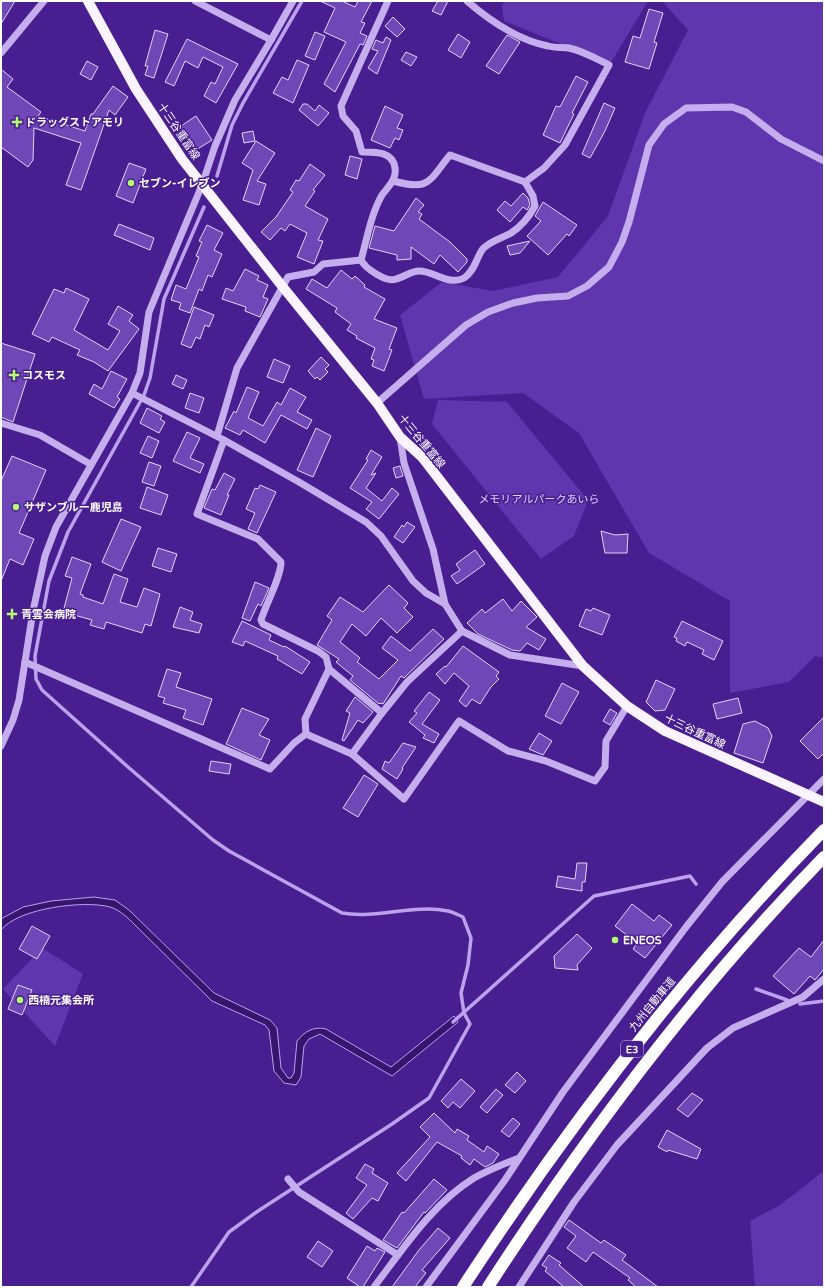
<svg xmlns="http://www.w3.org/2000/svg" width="825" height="1288" viewBox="0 0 825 1288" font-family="'Varela Round','Noto Sans JP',sans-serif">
<rect width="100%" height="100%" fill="#481e90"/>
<!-- green -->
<g fill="#6036af">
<polygon points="507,1 648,1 610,64 504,21 502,5"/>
<polygon points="662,1 824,1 824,658 815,656 789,682 730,693 730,601 649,553 579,433 523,393 424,399 400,315 442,282 493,291 558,277 608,216 645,113 688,30"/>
<polygon points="438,400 507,402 588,500 574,536 541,559 432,424"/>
<polygon points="42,948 83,974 55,1046 3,989"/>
<polygon points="824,1171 824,1287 755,1287 750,1221 780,1205"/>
</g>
<!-- water -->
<path fill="#37156e" stroke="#bca1ef" d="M94 897 115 900 129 910 214 993 270 1020 277 1028 281 1068 288 1078H291L294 1073 297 1041C305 1031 314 1026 326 1029L391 1067 454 1016 458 1022 392 1076 320 1034 309 1039 304 1046 301 1077 296 1085 284 1083 274 1071 269 1030 265 1025 212 1001 135 925C128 918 120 910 110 907 85 900 18 908 1 930V919L23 907 51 901Z"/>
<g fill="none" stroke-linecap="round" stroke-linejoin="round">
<!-- stream -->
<g stroke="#bca1ef" stroke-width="3.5">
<polyline points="217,176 232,125 243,103 302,1"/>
<polyline points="756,989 787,1000"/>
<polyline points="800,1004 824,1001"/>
<polyline points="453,1022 594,896 690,876 696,884"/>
<path d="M191 1287 229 1232 258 1211 392 1124 429 1098 470 1024 464 1013 461 993 468 965 471 938 463 917C458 915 453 912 448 911 414 904 376 919 342 913L229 851 213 840 128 767 42 690 36 679 35 656 49 581 68 532 144 395 150 378 164 299 204 207"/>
</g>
</g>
<!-- building -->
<g fill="#7047b7" stroke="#e1d3fa">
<polygon points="1,1 15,1 1,24"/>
<polygon points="320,1 342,1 355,7 358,1 372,1 361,22 365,23 360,33 367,36 363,45 360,44 335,92 324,84 346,42 324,32 335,8"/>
<polygon points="438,1 448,1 441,15 432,11"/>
<polygon points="649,9 663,13 654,42 657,43 649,69 625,62 633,36 640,38"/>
<polygon points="393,17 405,29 397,37 385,26"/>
<polygon points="155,30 168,34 154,78 145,75 148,66 145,66"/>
<polygon points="315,32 325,36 315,60 305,56"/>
<polygon points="458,34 470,42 461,58 448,50"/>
<polygon points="507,35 520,42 499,74 486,66"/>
<polygon points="386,37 391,40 377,74 368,68 378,51 372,49 376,40 383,43"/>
<polygon points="187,39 238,64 216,103 204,96 211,82 215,84 223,67 203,57 198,68 185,61 174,86 165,82"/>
<polygon points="406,52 417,57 411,66 401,60"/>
<polygon points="297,60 309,65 293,103 273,93 282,77 288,80"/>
<polygon points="87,61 98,67 91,80 80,74"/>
<polygon points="1,69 13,79 7,87 41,112 38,116 85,131 91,114 93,114 113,86 128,97 115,115 109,110 81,190 66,185 81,143 34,128 33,160 28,167 1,147"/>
<polygon points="576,76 588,82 572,113 574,114 560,143 543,135 556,106 560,107"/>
<polygon points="604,103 615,108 605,131 590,158 582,154"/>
<polygon points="303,104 307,104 315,111 319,105 329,113 318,126 299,110"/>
<polygon points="385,106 403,115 397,128 403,130 399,140 395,138 390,148 371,140"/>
<polygon points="196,116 212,140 196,150 181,126"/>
<polygon points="253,131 255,141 244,143 242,133"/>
<polygon points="256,141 275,153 257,181 266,184 259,205 243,200 253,170 242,163"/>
<polygon points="350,156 362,159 357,179 345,175"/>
<polygon points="129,163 146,169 133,203 116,196"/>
<polygon points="310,164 325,175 313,190 315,191 305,206 328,219 318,240 323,241 314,264 297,257 307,233 290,224 285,231 281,228 270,240 261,232 276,217 293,192 290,190 296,180 299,181"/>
<polygon points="523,193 528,198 530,205 527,210 523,207 510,222 497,210 505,201 511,206"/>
<polygon points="416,198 424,205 418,212 422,214 419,219 450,242 467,259 467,262 458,272 440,255 434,264 411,247 411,259 397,260 397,255 369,248 375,226 394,231"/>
<polygon points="543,202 577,225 569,236 567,234 548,255 527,236 541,221 535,216"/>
<polygon points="119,224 154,238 150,250 114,235"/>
<polygon points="207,225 223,233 214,250 222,254 212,277 208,275 202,291 199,289 190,313 179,309 181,303 171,300 176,285 186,289 199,257 196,256 202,242 199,241"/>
<polygon points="530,241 520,253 510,255 507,246"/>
<polygon points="245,269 259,276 257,280 268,285 263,297 268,299 260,317 245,311 246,307 222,299 226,288 233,291"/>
<polygon points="341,270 352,279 355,276 365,285 364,287 385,299 374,319 397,328 389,349 392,350 384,371 372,366 374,360 371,359 375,348 356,338 357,336 347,330 351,324 335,312 337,308 306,289 312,279 327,288"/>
<polygon points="66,288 89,299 74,330 108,350 120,331 108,324 118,306 133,315 129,321 139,329 108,371 94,362 77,355 80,350 52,337 49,342 32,334 54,289 64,293"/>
<polygon points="194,307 214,315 209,327 205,325 200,339 196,337 191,348 181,344"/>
<polygon points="1,343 35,354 13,422 1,417"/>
<polygon points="321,357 329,365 325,369 328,372 320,380 317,377 315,379 308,371"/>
<polygon points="274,359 290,366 283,383 267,377"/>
<polygon points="111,371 127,379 117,397 120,399 114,408 89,394 94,384 102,389"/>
<polygon points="176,375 187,380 183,389 172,384"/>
<polygon points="247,387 259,392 248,418 263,426 277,402 281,405 290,388 306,397 297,412 312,420 307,429 281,415 265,443 243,430 240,435 225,428 234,411 236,413"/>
<polygon points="190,393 204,398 199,413 185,408"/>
<polygon points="147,408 162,416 160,419 165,422 159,433 140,423"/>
<polygon points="316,428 331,436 313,477 297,470"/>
<polygon points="187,432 200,438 190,458 204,464 200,473 173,461"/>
<polygon points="148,436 159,441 152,458 140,453"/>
<polygon points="371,450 382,457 371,475 376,473 366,488 382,501 392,488 399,494 379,519 366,509 372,502 350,488 368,460 366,459"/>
<polygon points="12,456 46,470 19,533 34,539 23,565 10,559 1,581 1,481"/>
<polygon points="149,462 161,466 154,486 142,482"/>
<polygon points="400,466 403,476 396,478 393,468"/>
<polygon points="224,473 235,479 227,495 229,495 221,515 204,508 212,489 215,490"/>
<polygon points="260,485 276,492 257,533 248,529 255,513 246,509 255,488 258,489"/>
<polygon points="147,487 168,495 161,515 140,508"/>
<polygon points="121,519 141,527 121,571 102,562"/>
<polygon points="407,522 415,527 403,543 394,537 402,525 404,527"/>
<polygon points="601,531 615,535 628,534 627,553 605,553"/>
<polygon points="158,548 177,554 171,572 152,566"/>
<polygon points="475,550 485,564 457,584 451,576 460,570 456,564"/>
<polygon points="72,557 91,564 80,594 83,595 83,597 103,604 114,574 128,579 120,602 137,607 144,588 160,594 151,626 145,624 142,633 106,622 104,629 90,625 92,620 63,612 72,578 65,576"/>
<polygon points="255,582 269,588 261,606 258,604 250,621 242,618"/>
<polygon points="389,585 408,603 404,608 413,617 397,633 381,618 366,636 352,624 340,642 360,658 357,662 379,679 398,660 382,648 391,636 410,651 433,629 444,639 404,678 401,676 383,704 380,703 379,704 350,680 353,676 336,662 339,659 317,645 332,620 327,616 340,597 363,612"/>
<polygon points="503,599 512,611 521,601 537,617 526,627 546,639 539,650 527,643 520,651 512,650 478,634 467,623 482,609 485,613"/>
<polygon points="180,607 193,612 190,620 202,624 199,633 173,627"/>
<polygon points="593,608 610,615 602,635 579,626 586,609 591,611"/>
<polygon points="242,621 271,635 269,640 284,647 285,646 310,662 302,674 277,659 278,656 245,641 243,646 232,642"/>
<polygon points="682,621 723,641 714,660 702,654 704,650 687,642 685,646 676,641 677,638 674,637"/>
<polygon points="463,646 499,672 496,676 499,679 491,687 480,704 472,699 466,707 459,701 469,686 454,673 445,684 436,674 445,666 446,667"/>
<polygon points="167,669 181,673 176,687 212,699 203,725 183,718 186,710 163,703 165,698 158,696"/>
<polygon points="656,680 675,689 665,710 655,711 646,702"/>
<polygon points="562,683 579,692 561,724 545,716"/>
<polygon points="429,692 440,700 422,724 439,734 434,743 423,738 425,735 409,722 417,713 414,711"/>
<polygon points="355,697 373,712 363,723 358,720 344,741 342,740 350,713 346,711"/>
<polygon points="738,698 742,713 717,719 713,704"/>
<polygon points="242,708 269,719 259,735 270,740 261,760 226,744"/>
<polygon points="610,709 617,713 610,725 603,721"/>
<polygon points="824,717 824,753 818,759 800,741"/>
<polygon points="755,721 768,728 772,736 763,763 734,753 743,724"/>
<polygon points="539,733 552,741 543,755 529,749"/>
<polygon points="403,743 416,747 402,768 403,769 397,779 382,769 385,761 389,763"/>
<polygon points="211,761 231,764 229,774 209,771"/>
<polygon points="364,775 378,784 358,817 343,808"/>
<polygon points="577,863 587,863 585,882 582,882 582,891 556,887 558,876 575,879"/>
<polygon points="632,904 654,921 659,915 672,925 645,958 633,949 637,943 615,926"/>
<polygon points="32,926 50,936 37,959 19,949"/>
<polygon points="577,934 592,948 577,965 578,970 555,968 554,956"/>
<polygon points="824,940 824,969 815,980 810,976 794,994 773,976 799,948 811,957"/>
<polygon points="18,985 32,990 22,1015 8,1009"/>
<polygon points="517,1072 526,1081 515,1093 505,1085"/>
<polygon points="461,1079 475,1091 460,1108 453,1102 448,1108 441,1101"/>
<polygon points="496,1089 503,1095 487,1113 480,1107"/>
<polygon points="692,1093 703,1100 688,1117 677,1109"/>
<polygon points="434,1113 455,1133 457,1129 469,1136 467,1140 484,1152 487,1146 499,1154 493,1163 485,1167 474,1159 470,1165 461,1158 462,1156 437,1142 406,1181 397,1173 430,1137 420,1127"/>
<polygon points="513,1118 520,1124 509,1137 501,1131"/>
<polygon points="667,1130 701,1149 697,1159 668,1150 667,1152 658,1147"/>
<polygon points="365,1164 374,1169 372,1173 388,1183 378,1201 372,1198 353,1219 346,1213 367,1185 356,1178"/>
<polygon points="434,1179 447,1190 425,1213 424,1212 397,1248 383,1240 402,1212 404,1213"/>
<polygon points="569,1220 601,1243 604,1240 626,1255 622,1260 658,1287 636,1287 628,1280 630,1278 593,1252 586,1262 567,1248 576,1236 564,1227"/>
<polygon points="438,1228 450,1238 422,1270 426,1273 415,1287 392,1287 419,1250"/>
<polygon points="318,1241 333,1251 322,1267 307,1257"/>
<polygon points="367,1246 375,1251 377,1248 385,1252 363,1287 360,1287 347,1278"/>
<polygon points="549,1255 561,1263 559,1265 584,1287 564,1287 545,1271 547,1268 542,1265"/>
</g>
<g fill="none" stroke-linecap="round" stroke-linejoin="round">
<!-- minor -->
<g stroke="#c4aeed" stroke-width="7">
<polyline points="195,1 271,40"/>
<path d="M467 1C489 20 519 40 548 46 555 48 562 47 569 48 583 51 597 59 609 65L565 145 544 168 525 182"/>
<polyline points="1,53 44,1"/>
<path d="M361 260C365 268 386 283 396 279 404 277 411 271 419 271 434 271 449 286 464 278 474 272 476 259 482 250 489 241 501 239 511 233 522 226 529 217 535 206L533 196 525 182 450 155C428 182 430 191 393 181"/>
<polyline points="132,393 224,440 299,482 366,522 381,536 413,581 426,593 445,604"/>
<polyline points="377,403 466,325 488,312 513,303 537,298 568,296 587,286 609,267 622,242 629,222 649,145 664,124 686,108 732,107 746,112 781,139 824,161"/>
<polyline points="1,423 40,435 90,464"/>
<path d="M217 436 237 368 288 277 314 272 323 264 361 260C367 239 371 214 382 195 388 187 397 179 395 168 393 151 374 152 362 152L356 131 343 116 341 106 388 1"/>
<polyline points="400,437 404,463 433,549 445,604 462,631 510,655 583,666"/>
<path d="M224 440 197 514 258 539 281 562C281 577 266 604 261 620L263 624 318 651 326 657 329 669"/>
<polyline points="25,662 270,769 294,743 306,734 305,719 329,669 382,713 407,682 462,631"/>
<polyline points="306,734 352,754 382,713"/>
<polyline points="1,746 13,720 19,700 33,611 45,556 56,527 132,393 140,373 149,312 202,185 215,146 235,100 271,40 293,1"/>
<polyline points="352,754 404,799 459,721 508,751 546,761 595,781 605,767 606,741 627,706"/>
<polyline points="288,1179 299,1192 398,1255"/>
<path d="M374 1287C403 1249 432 1204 474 1178 488 1170 503 1164 519 1158"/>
<polyline points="426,1287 505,1180 563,1092 686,927 722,882 824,779"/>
<polyline points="519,1287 574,1202 617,1145 707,1048 733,1028 803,997 824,979"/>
</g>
<!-- major -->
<polyline stroke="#f9f4ff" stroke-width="10" points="88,1 136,89 182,159 282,286 377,403 400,437 422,457 583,666 627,706 665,731 824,802"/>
<!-- highway -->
<g stroke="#fff" stroke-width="12">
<path d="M463 1287C569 1124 688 969 824 830"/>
<path d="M488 1287C587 1134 697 987 824 857"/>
</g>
</g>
<!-- markers -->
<g fill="#b2fc6d" stroke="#481e90" stroke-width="1.5">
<path d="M15 116h4v4h4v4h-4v4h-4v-4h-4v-4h4z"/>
<circle cx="131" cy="183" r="4"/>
<path d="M12 369h4v4h4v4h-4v4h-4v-4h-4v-4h4z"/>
<circle cx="16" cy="507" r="4"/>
<path d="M10 608h4v4h4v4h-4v4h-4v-4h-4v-4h4z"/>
<circle cx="615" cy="940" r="4"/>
<circle cx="20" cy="1000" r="4"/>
</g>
<g text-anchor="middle" stroke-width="3" stroke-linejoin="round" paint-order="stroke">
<!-- shield labels -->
<rect fill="#481e90" stroke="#c8bcde" stroke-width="1" x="621" y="1041" width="22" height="16" rx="3"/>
<g font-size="10" font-weight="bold" fill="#fff">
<text x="632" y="1053">E3</text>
</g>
<!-- poi labels -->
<g font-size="11" font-weight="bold" fill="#fff" stroke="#481e90" text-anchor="start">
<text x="25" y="126">ドラッグストアモリ</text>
<text x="139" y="187">セブン-イレブン</text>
<text x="22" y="379">コスモス</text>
<text x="24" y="511">サザンブルー鹿児島</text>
<text x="21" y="618">青雲会病院</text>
<text x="623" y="944">ENEOS</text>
<text x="28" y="1004">西楠元集会所</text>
</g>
<!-- street labels -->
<g font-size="11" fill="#fff" stroke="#481e90">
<text transform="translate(179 131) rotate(56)" y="4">十三谷重富線</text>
<text transform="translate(422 441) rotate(50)" y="4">十三谷重富線</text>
<text transform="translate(695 731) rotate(25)" y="4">十三谷重富線</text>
<text transform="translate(652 1004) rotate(-51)" y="4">九州自動車道</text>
</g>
<!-- park labels -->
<g font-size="11" fill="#e1d3fa" stroke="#481e90">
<text x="539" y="503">メモリアルパークあいら</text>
</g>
</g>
<!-- border -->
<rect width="825" height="1288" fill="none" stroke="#ffffff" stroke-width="4"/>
</svg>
